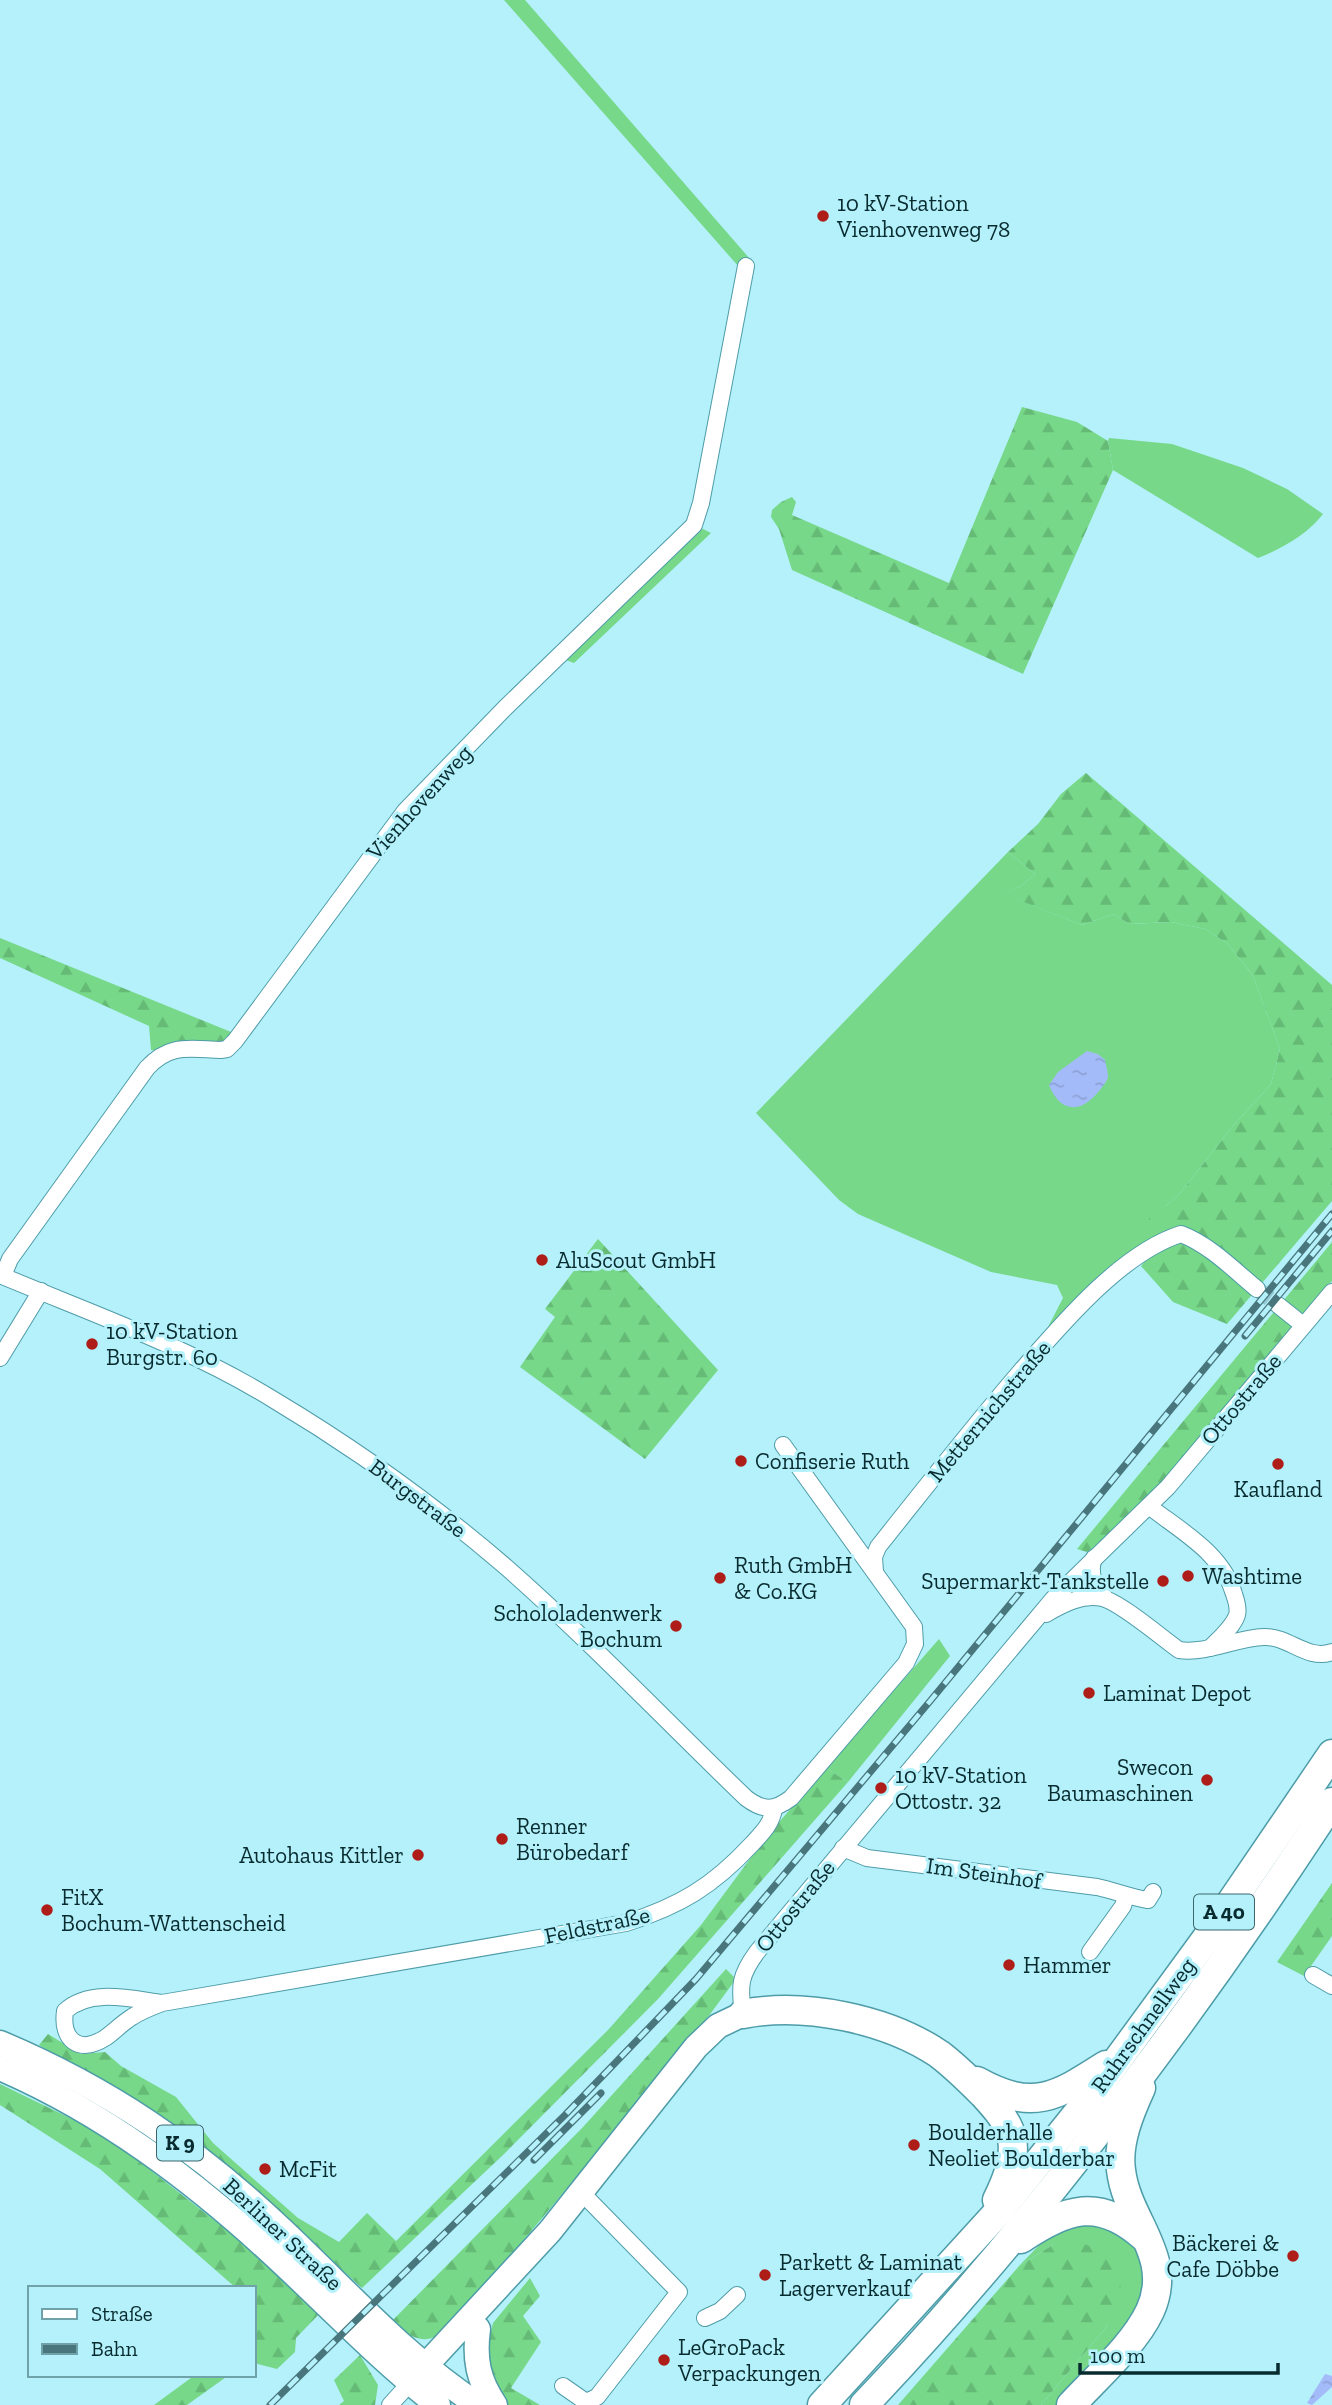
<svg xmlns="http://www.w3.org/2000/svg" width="1332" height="2405" viewBox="0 0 1332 2405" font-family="'Zilla Slab',serif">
<defs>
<pattern id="forest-firs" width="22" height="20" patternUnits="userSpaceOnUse" patternTransform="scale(1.75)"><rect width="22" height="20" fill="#76d888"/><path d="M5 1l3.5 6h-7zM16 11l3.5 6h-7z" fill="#65ba76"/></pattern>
<pattern id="water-ripples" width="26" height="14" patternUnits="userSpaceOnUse" patternTransform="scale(1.75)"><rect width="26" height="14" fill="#a4bbf9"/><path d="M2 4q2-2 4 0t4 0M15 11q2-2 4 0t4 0" fill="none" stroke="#8ca1d6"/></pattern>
</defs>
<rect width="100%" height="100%" fill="#b4f1fb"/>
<!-- grass -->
<g fill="#76d888">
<polygon points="504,0 525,0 750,259 739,267"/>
<path d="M1109 438 1172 444 1243 468 1287 489 1323 514C1308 534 1281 549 1258 558L1113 470 1108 441Z"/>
<polygon points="691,523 711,533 574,663 549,654 663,544"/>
<polygon points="1008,852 1035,874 1021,886 1004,894 1082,925 1114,914 1129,924 1171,922 1205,929 1228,944 1253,976 1280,1049 1271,1084 1233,1126 1180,1193 1166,1206 1176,1226 1097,1284 1047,1329 1063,1298 1057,1285 991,1272 858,1214 839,1200 756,1113"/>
<polygon points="939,1639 950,1656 848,1782 826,1768"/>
<polygon points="1094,2222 1134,2241 1148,2284 1140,2311 1061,2405 1041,2405 1108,2325 1054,2244 1019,2266 1047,2237 1058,2228"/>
</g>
<!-- forest -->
<g fill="url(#forest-firs)">
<polygon points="1022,407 1077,422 1108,441 1113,470 1023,674 792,570 779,529 771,517 772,510 781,502 792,497 796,502 792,515 949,583"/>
<polygon points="1086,773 1332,985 1332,1201 1227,1324 1173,1302 1141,1266 1175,1227 1148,1222 1153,1207 1166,1206 1180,1193 1233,1126 1271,1084 1280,1049 1253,976 1228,944 1205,929 1171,922 1129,924 1114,914 1082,925 1003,894 1021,886 1035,874 1008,852 1038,824 1061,794"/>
<polygon points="0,938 236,1034 224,1046 161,1052 151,1050 149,1026 0,958"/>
<polygon points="598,1239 718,1370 645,1459 520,1367 555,1317 545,1309"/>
<path d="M1332 1242V1281C1290 1328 1251 1377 1211 1425 1174 1470 1135 1519 1087 1552L1077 1549Z"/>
<polygon points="826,1768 848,1782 658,1999 503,2155 362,2288 225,2163 39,2045 48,2034 81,2054 105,2052 121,2066 176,2097 213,2143 298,2218 339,2242 367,2213 396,2241 608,2030 701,1925 767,1836"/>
<polygon points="1332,1883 1332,1936 1304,1976 1277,1962"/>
<path d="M726 1969 736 1979 708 2017C640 2099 573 2183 503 2264 487 2281 456 2324 438 2335 421 2346 404 2333 391 2322L583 2127Z"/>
<polygon points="0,2084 107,2136 242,2242 321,2312 296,2338 295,2352 277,2369 254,2363 254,2288 236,2288 100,2169 0,2105"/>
<polygon points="1080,2242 1103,2252 1117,2265 1122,2296 1108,2325 1041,2405 898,2405 1019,2266 1054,2244"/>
<polygon points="530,2278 540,2296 523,2316 541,2342 511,2388 540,2405 505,2405 483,2363 493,2323"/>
<polygon points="360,2355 378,2385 375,2405 339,2405 344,2401 334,2380"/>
<polygon points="195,2375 229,2375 187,2405 154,2405"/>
</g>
<!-- water -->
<g fill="url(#water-ripples)">
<path d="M1087 1051 1098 1054 1105 1060C1106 1065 1108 1072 1108 1077 1107 1081 1102 1088 1099 1091 1081 1114 1060 1113 1049 1085L1058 1072Z"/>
<polygon points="1325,2374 1332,2376 1332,2387 1312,2405 1307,2403"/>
</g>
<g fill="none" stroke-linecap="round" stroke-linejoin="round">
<!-- minor-tunnel -->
<polyline stroke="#92c9d2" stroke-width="16" stroke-dasharray="16 8" stroke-linecap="butt" points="1257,1289 1278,1305"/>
<defs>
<g id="minor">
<path d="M0 1275C93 1314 188 1347 274 1400 356 1449 434 1505 506 1567 589 1640 666 1721 746 1798 763 1811 774 1811 791 1798L906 1663 915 1644 914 1627 783 1445"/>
<path d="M3 1276 10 1259 147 1068C170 1043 189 1049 221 1050L227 1049 235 1041 405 811 505 708 694 525 701 503 746 266"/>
<polyline points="1278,1305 1303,1325"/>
<polyline points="0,1358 41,1291"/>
<path d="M1150 1507C1181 1531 1223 1554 1234 1594 1236 1600 1239 1608 1237 1615 1233 1627 1219 1639 1210 1648"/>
<path d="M1094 1558C1088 1574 1095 1585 1105 1598"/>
<path d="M875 1572 874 1557 878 1547C925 1488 971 1429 1020 1372 1061 1325 1121 1253 1181 1234 1210 1245 1234 1270 1257 1289"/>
<path d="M1046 1614C1063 1604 1082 1594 1102 1598 1120 1602 1162 1638 1179 1650 1208 1654 1235 1638 1264 1637 1289 1636 1307 1661 1332 1652"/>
<path d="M843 1848 867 1858 1097 1887C1115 1891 1130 1897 1148 1900L1153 1892"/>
<polyline points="1090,1952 1123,1906 1126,1896"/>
<polyline points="1313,1975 1332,1986"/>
<path d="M162 2003C152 2007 141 2011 132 2017 122 2023 114 2032 105 2038 78 2055 61 2039 65 2011 90 1988 131 1999 162 2003L626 1923C680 1906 713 1886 752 1844 762 1833 772 1824 774 1808"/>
<path d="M743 2014C739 1985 740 1975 757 1952L1053 1599 1168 1487 1332 1292"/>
<polyline points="705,2318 720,2311 737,2295"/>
<polyline points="563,2386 586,2402 597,2397 679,2292 582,2193"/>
<polyline points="390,2405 410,2383"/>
</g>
<g id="primary">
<path d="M0 2043C107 2088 197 2149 281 2229 345 2289 405 2357 478 2405"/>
<path d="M0 2068C104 2113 193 2180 276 2257 330 2307 380 2360 438 2405"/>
<path d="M478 2329C474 2359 478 2380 495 2405"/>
<polyline points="415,2377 550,2231 696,2047 718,2026 743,2014"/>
</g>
<g id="motorway">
<path d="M743 2014C805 2002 887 2019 939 2054 955 2066 969 2080 983 2094 994 2106 1009 2122 1012 2139 1016 2159 1006 2182 997 2200"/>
<path d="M977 2081C1033 2112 1056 2097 1106 2065"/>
<path d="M1021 2239C1067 2208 1099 2197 1144 2237"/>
<polyline points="822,2405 999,2211 1089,2099 1206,1939 1332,1754"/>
<path d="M864 2405C1039 2221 1193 2015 1332 1802"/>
<path d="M1071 2405C1096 2378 1134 2345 1150 2311 1175 2256 1127 2222 1121 2170 1117 2143 1130 2112 1141 2088"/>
</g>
</defs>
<!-- minor casing -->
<use href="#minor" stroke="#4e9ca8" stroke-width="18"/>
<!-- primary casing -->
<use href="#primary" stroke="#4e9ca8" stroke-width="27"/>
<!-- motorway casing -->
<use href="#motorway" stroke="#4e9ca8" stroke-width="31"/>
<!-- minor -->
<use href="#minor" stroke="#fff" stroke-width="16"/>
<!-- primary -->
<use href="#primary" stroke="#fff" stroke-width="24"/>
<!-- motorway -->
<use href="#motorway" stroke="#fff" stroke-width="28"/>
<defs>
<g id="rail">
<polyline points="1245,1336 1332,1231"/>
<polyline points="534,2160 601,2093"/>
<polyline points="270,2405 565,2115 696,1979 931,1700 1332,1214"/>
</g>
</defs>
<!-- rail casing -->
<use href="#rail" stroke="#49757c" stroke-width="7"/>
<!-- rail -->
<use href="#rail" stroke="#b4f1fb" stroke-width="4.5" stroke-dasharray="13" stroke-linecap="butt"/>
</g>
<!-- markers -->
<g fill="#ae1d18" stroke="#b4f1fb" stroke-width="2.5">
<circle cx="823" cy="216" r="7"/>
<circle cx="542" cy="1260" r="7"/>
<circle cx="92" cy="1344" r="7"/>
<circle cx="741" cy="1461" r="7"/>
<circle cx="1278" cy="1464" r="7"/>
<circle cx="1188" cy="1576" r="7"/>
<circle cx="720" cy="1578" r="7"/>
<circle cx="1163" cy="1581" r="7"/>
<circle cx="676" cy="1626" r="7"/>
<circle cx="1089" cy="1693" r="7"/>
<circle cx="1207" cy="1780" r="7"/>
<circle cx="881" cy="1788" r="7"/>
<circle cx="502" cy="1839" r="7"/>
<circle cx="418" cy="1855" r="7"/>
<circle cx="47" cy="1910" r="7"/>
<circle cx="1009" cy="1965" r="7"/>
<circle cx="914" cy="2145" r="7"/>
<circle cx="265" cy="2169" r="7"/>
<circle cx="1293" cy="2256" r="7"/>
<circle cx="765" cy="2275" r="7"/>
<circle cx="664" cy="2360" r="7"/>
</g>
<g text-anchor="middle" stroke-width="6" stroke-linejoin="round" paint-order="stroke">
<!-- shield labels -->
<g fill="#b4f1fb" stroke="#3c666c" stroke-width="2">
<rect x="1194" y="1894.5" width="60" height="35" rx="5"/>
<rect x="157" y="2125.5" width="46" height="35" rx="5"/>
</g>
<g font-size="21" font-weight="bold" fill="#082b2f">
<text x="1224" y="1919">A 40</text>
<text x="180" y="2150">K 9</text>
</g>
<!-- poi labels -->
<g font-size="23" fill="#082b2f" stroke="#b4f1fb" text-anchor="start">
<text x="837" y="211">10 kV-Station<tspan x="837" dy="26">Vienhovenweg 78</tspan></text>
<text x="556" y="1268">AluScout GmbH</text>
<text x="106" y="1339">10 kV-Station<tspan x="106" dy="26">Burgstr. 60</tspan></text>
<text x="755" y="1469">Confiserie Ruth</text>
<text x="1278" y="1497" text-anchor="middle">Kaufland</text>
<text x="734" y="1573">Ruth GmbH<tspan x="734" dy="26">&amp; Co.KG</tspan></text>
<text x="1202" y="1584">Washtime</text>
<text x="1149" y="1589" text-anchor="end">Supermarkt-Tankstelle</text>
<text x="662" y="1621" text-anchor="end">Schololadenwerk<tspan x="662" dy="26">Bochum</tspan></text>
<text x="1103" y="1701">Laminat Depot</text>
<text x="1193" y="1775" text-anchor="end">Swecon<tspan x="1193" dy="26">Baumaschinen</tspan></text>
<text x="895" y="1783">10 kV-Station<tspan x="895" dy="26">Ottostr. 32</tspan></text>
<text x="516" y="1834">Renner<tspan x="516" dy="26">Bürobedarf</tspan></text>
<text x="404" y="1863" text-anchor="end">Autohaus Kittler</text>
<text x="61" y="1905">FitX<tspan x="61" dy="26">Bochum-Wattenscheid</tspan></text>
<text x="1023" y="1973">Hammer</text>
<text x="928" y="2140">Boulderhalle<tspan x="928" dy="26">Neoliet Boulderbar</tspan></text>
<text x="279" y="2177">McFit</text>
<text x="1279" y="2251" text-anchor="end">Bäckerei &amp;<tspan x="1279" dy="26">Cafe Döbbe</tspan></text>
<text x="779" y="2270">Parkett &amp; Laminat<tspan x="779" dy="26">Lagerverkauf</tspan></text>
<text x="678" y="2355">LeGroPack<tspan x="678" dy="26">Verpackungen</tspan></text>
</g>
<!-- street labels -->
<g font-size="23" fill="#082b2f" stroke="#b4f1fb">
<text transform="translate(419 802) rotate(-48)" y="8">Vienhovenweg</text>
<text transform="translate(1241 1399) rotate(-50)" y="8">Ottostraße</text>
<text transform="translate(989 1411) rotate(-50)" y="8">Metternichstraße</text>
<text transform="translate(418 1498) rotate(37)" y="8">Burgstraße</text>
<text transform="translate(984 1873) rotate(8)" y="8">Im Steinhof</text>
<text transform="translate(795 1906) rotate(-51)" y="8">Ottostraße</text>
<text transform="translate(597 1925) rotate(-12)" y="8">Feldstraße</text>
<text transform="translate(1143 2025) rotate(-54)" y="8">Ruhrschnellweg</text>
<text transform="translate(283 2234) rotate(43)" y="8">Berliner Straße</text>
</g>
</g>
<!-- legend -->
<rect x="28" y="2286" width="228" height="91" fill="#b4f1fb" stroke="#6fa2a9" stroke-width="2"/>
<rect x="42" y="2309" width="35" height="10" fill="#ffffff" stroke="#6fa2a9" stroke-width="2"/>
<text x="91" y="2321" font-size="21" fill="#082b2f">Straße</text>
<rect x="42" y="2344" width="35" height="10" fill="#49757c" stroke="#6fa2a9" stroke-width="2"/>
<text x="91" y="2356" font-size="21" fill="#082b2f">Bahn</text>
<!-- scale -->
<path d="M1080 2363v10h198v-10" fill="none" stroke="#082b2f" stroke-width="3.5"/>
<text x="1090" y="2363" font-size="21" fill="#082b2f" stroke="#b4f1fb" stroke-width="5" paint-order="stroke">100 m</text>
</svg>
